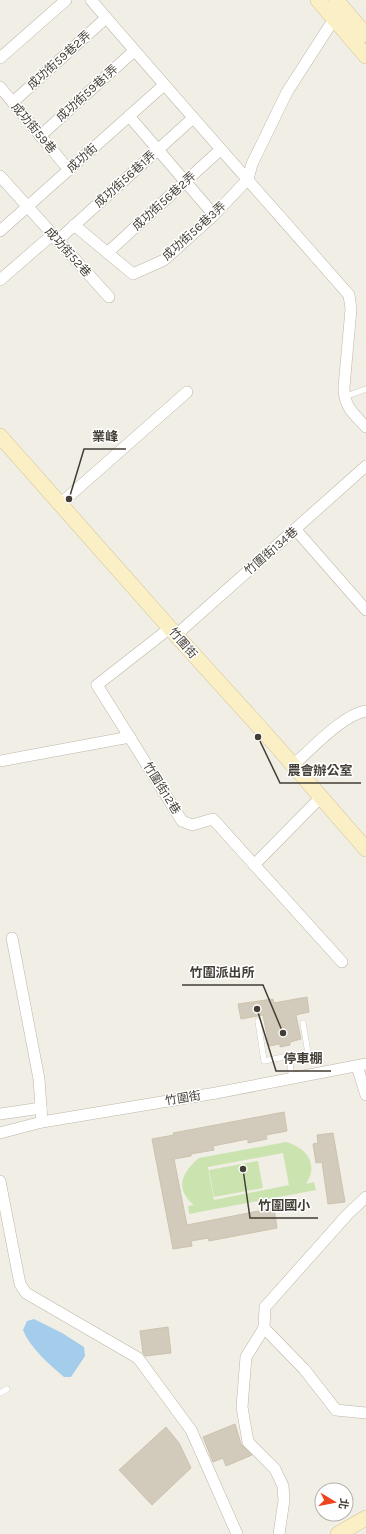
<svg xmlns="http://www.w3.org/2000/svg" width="366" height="1534" viewBox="0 0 366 1534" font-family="Karla,'Noto Sans TC',sans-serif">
<rect width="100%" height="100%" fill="#f1eee5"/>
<!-- green -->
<g fill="#cbe4af" fill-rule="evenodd">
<path d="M286 1142C307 1148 319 1164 306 1184L314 1182 316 1190 189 1214 188 1206 194 1205C174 1189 182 1172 199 1158ZM283 1153 289 1185 214 1200 208 1167Z"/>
<polygon points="258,1161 263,1188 214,1197 209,1170"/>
</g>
<!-- water -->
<path fill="#a4cceb" d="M34 1319 62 1333 84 1347 85 1356 71 1377H64C49 1364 30 1348 23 1330L27 1321Z"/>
<!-- building -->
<g fill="#d2cabb" stroke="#ccc2af">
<polygon points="307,997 309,1012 296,1015 301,1039 290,1042 290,1045 280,1047 280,1044 269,1046 263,1015 241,1019 238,1004 273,999 274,1003"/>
<polygon points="284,1112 287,1131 266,1135 267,1139 248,1143 248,1139 213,1146 214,1150 191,1154 191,1156 174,1159 187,1225 274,1208 277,1228 209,1241 208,1238 191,1241 192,1246 173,1249 152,1139 174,1135 173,1133"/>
<polygon points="333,1133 345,1202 328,1204 322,1162 316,1163 313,1144 318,1143 317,1135"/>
<polygon points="168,1327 171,1353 145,1356 143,1353 140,1331"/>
<polygon points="235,1424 241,1444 252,1455 226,1466 223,1458 213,1462 203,1437"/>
<polygon points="166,1427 179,1443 191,1468 152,1505 119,1470"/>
</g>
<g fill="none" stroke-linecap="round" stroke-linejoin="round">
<defs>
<g id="lane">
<polyline points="344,397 366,389"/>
<polyline points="258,1021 264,1061 289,1056 292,1079"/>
<polyline points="289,1056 308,1053 303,1023"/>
<polyline points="0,1393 7,1389"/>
</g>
<g id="street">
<path d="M91 0C176 99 263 197 349 295L351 309 344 387C344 407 353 413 366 427"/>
<polyline points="0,58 66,0"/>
<polyline points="0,87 69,170"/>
<polyline points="13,102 106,18"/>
<polyline points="129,116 214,215"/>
<polyline points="40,136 134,51"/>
<polyline points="0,176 109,297"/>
<polyline points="74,225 133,274 164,260 214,215 248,179 252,164 287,92 334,19"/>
<polyline points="0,231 164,85"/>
<polyline points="57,241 193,118"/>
<polyline points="107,253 220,150"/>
<polyline points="0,280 52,235"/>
<polyline points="60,504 187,392"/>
<polyline points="296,530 366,610"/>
<polyline points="170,628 97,685 182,821 192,825 213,819 342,962"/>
<polyline points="176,635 366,466"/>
<polyline points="0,761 130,737"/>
<path d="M293 765C312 749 342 715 366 711"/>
<polyline points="254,865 321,797"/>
<polyline points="12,938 39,1079 42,1122"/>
<polyline points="357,1066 366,1095"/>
<polyline points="0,1114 41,1108"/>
<polyline points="0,1133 42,1122 216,1093 366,1064"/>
<polyline points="0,1181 20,1284 26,1293 138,1358 191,1430 237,1534"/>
<polyline points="366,1197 347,1215 265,1307 264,1328 304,1369 336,1410 366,1413"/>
<polyline points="264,1328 246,1357 242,1407 248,1442 275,1469 283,1486 284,1500 279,1534"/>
</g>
<g id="secondary">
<polyline points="318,0 366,56"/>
<polyline points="336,0 366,35"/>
<polyline points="0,436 176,635 273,742 366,849"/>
<polyline points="338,1534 366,1518"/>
</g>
</defs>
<!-- lane casing -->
<use href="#lane" stroke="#bcb6a8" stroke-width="6"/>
<!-- street casing -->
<use href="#street" stroke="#bcb6a8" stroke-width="12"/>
<!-- secondary casing -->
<use href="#secondary" stroke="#cfc297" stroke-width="16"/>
<!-- lane -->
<use href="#lane" stroke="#fff" stroke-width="5.5"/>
<!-- street -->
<use href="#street" stroke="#fff" stroke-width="11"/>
<!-- secondary -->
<use href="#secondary" stroke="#fbf0c5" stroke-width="15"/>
</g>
<g text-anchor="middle" stroke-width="3" stroke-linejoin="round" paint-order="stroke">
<!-- street labels -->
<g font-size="12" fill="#433e35" stroke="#fff">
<text transform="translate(59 60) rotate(-42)" y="4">成功街59巷2弄</text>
<text transform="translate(87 93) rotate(-42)" y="4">成功街59巷1弄</text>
<text transform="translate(34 128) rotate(50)" y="4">成功街59巷</text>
<text transform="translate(82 158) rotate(-42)" y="4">成功街</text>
<text transform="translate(125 179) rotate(-42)" y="4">成功街56巷1弄</text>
<text transform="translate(164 201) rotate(-42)" y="4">成功街56巷2弄</text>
<text transform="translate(194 231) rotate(-42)" y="4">成功街56巷3弄</text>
<text transform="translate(68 252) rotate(48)" y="4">成功街52巷</text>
<text transform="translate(271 551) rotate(-41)" y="4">竹圍街134巷</text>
<text transform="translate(183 643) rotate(49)" y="4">竹圍街</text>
<text transform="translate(162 788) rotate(58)" y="4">竹圍街12巷</text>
<text transform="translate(183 1098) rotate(-9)" y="4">竹圍街</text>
</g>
</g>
<!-- callouts -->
<path fill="none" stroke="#433e35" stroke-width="1.5" d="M69 499L84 449H126M258 737L280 783H361M283 1033L263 985H182M257 1009L276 1071H331M243 1169L250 1218H318"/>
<g fill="#433e35" stroke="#fff" stroke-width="1.5">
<circle cx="69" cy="499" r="4"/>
<circle cx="258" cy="737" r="4"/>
<circle cx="283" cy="1033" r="4"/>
<circle cx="257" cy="1009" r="4"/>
<circle cx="243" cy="1169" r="4"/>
</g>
<g font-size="13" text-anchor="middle" font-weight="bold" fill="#433e35" stroke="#fff" stroke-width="3" stroke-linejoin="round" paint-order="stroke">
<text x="105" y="441">業峰</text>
<text x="320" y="775">農會辦公室</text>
<text x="222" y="977">竹圍派出所</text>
<text x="303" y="1063">停車棚</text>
<text x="284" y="1210">竹圍國小</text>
</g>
<!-- north arrow -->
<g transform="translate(334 1502) rotate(100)"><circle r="19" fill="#ffffff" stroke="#b4b2ae"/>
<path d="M0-3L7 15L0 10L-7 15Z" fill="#ee441f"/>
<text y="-6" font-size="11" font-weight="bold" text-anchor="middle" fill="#433e35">北</text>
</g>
</svg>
